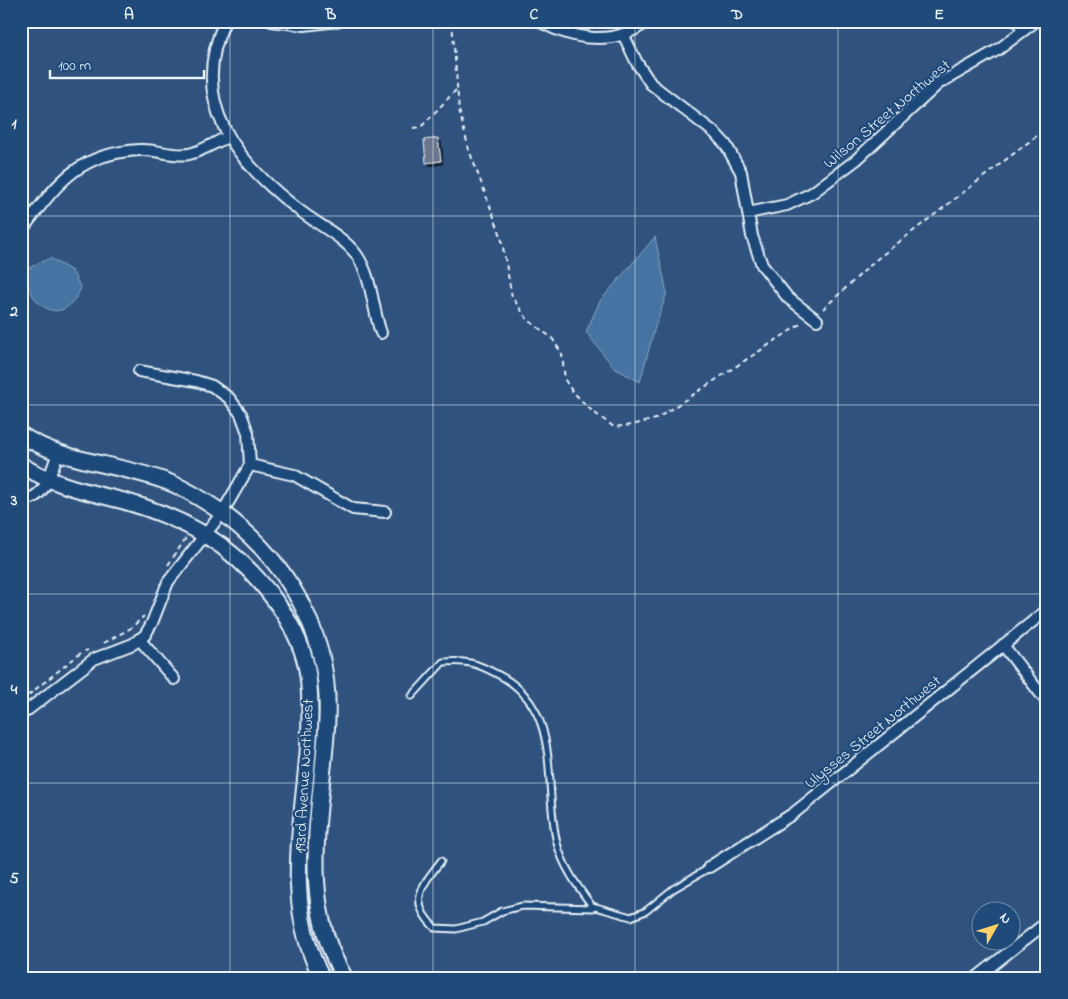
<svg xmlns="http://www.w3.org/2000/svg" width="1068" height="999" viewBox="0 0 1068 999" font-family="'Indie Flower',sans-serif">
<defs>
<filter id="shadow"><feDropShadow dx="3" dy="3" stdDeviation="0" flood-color="#0009"/></filter>
</defs>
<rect width="100%" height="100%" fill="#2f537e"/>
<filter id="ink" filterUnits="userSpaceOnUse"><feTurbulence type="fractalNoise" baseFrequency=".02" numOctaves="2"/><feDisplacementMap in="SourceGraphic" scale="10" xChannelSelector="R" yChannelSelector="G"/><feConvolveMatrix kernelMatrix="1 2 1 2 8 2 1 2 1" color-interpolation-filters="sRGB"/></filter>
<g filter="url(#ink)">
<!-- water -->
<g fill="#4773a2" stroke="#87a5c4">
<polygon points="655,237 667,293 655,327 640,382 614,368 586,332 600,301"/>
<path d="M50 258 72 271 81 288C61 335 22 299 27 269Z"/>
</g>
<!-- building -->
<polygon fill="#6d768d" stroke="#e8f1f8" filter="url(#shadow)" points="438,138 441,161 426,163 424,140"/>
<g fill="none" stroke-linecap="round" stroke-linejoin="round">
<defs>
<g id="lane">
<path d="M412 696 443 662C467 660 476 663 497 674 565 708 542 783 557 843 563 867 578 887 592 906L631 917 646 911 673 889 709 868"/>
<path d="M441 861C422 886 407 901 435 928L456 929 483 922 502 911 522 906 593 908"/>
</g>
<g id="street">
<path d="M225 21C187 102 237 163 299 210 318 225 341 235 356 254 372 276 372 307 381 333"/>
<polyline points="271,21 304,25 338,21"/>
<path d="M539 21C574 40 614 47 648 21"/>
<polyline points="1017,21 1024,30"/>
<polyline points="623,34 637,63 651,84 715,133 726,145 741,172 752,236 762,265 788,298 817,320"/>
<polyline points="748,213 787,205 812,193 856,160 938,84 999,49 1036,21"/>
<path d="M21 231C56 186 76 153 140 150 156 149 173 157 189 154 203 151 215 142 228 137"/>
<polyline points="250,465 294,475 353,509 385,512"/>
<path d="M21 499C45 502 51 471 58 453"/>
<polyline points="139,639 174,679"/>
<polyline points="1003,645 1047,702"/>
<polyline points="21,715 94,659 133,644 145,635 152,623 168,582 222,513 250,465 248,433 241,414 229,398 212,386 196,381 139,371"/>
<polyline points="709,867 794,813 1047,610"/>
<polyline points="976,978 1047,922"/>
</g>
<g id="secondary">
<path d="M21 435C67 464 119 463 168 482 187 489 205 501 221 512 288 561 331 635 327 719 323 805 296 899 345 978"/>
<path d="M21 465C53 485 88 492 124 501 159 511 193 525 223 547 261 576 302 627 308 676 320 777 271 883 322 978"/>
</g>
</defs>
<!-- lane casing -->
<use href="#lane" stroke="#e8f1f8" stroke-width="9"/>
<!-- street casing -->
<use href="#street" stroke="#e8f1f8" stroke-width="14"/>
<!-- secondary casing -->
<use href="#secondary" stroke="#e8f1f8" stroke-width="19"/>
<!-- path -->
<g stroke="#e8f1f8" stroke-width="2" stroke-dasharray="5 4" stroke-linecap="butt">
<polyline points="452,21 459,110 469,150 501,236 512,297 528,320 552,338 562,354 565,380 572,391 592,411 614,427 632,425 656,419 802,323"/>
<polyline points="413,128 421,127 457,89"/>
<polyline points="823,309 877,259 1047,128"/>
<polyline points="168,565 186,538"/>
<polyline points="104,643 131,628 144,616"/>
<polyline points="21,701 82,652 88,650"/>
</g>
<!-- lane -->
<use href="#lane" stroke="#1f4a7a" stroke-width="5"/>
<!-- street -->
<use href="#street" stroke="#1f4a7a" stroke-width="10"/>
<!-- secondary -->
<use href="#secondary" stroke="#1f4a7a" stroke-width="15"/>
</g>
</g>
<!-- grid -->
<path fill="none" stroke="#e8f1f8" stroke-width="1" stroke-opacity="0.55" d="M230 21V978M433 21V978M635 21V978M838 21V978M21 216H1047M21 405H1047M21 594H1047M21 783H1047"/>
<g text-anchor="middle" stroke-width="4.5" stroke-linejoin="round" paint-order="stroke">
<!-- street labels -->
<g font-size="16" fill="#e8f1f8" stroke="#1f4a7a">
<text transform="translate(886 113) rotate(-40)" y="6">Wilson Street Northwest</text>
<text transform="translate(872 731) rotate(-39)" y="6">Ulysses Street Northwest</text>
<text transform="translate(303 776) rotate(-87)" y="6">193rd Avenue Northwest</text>
</g>
</g>
<!-- margin -->
<rect width="1068" height="999" fill="none" stroke="#1f4a7a" stroke-width="55"/>
<!-- north arrow -->
<g transform="translate(996 926) rotate(51)"><circle r="24" fill="#1f4a7a" stroke="#6f8dac"/>
<path d="M0-4L9 19L0 12L-9 19Z" fill="#ffd166"/>
<text y="-8" font-size="14" font-weight="bold" text-anchor="middle" fill="#e8f1f8">N</text>
</g>
<!-- scale -->
<path d="M50 70v8h154v-8" fill="none" stroke="#e8f1f8" stroke-width="2.5"/>
<text x="58" y="70" font-size="15" fill="#e8f1f8" stroke="#1f4a7a" stroke-width="4" paint-order="stroke">100 m</text>
<rect x="28" y="28" width="1012" height="944" fill="none" stroke="#e8f1f8" stroke-width="2"/>
<g font-size="16" text-anchor="middle" font-weight="bold" fill="#e8f1f8">
<text x="129" y="19">A</text>
<text x="331" y="19">B</text>
<text x="534" y="19">C</text>
<text x="737" y="19">D</text>
<text x="939" y="19">E</text>
<text x="14" y="128">1</text>
<text x="14" y="316">2</text>
<text x="14" y="505">3</text>
<text x="14" y="694">4</text>
<text x="14" y="883">5</text>
</g>
</svg>
